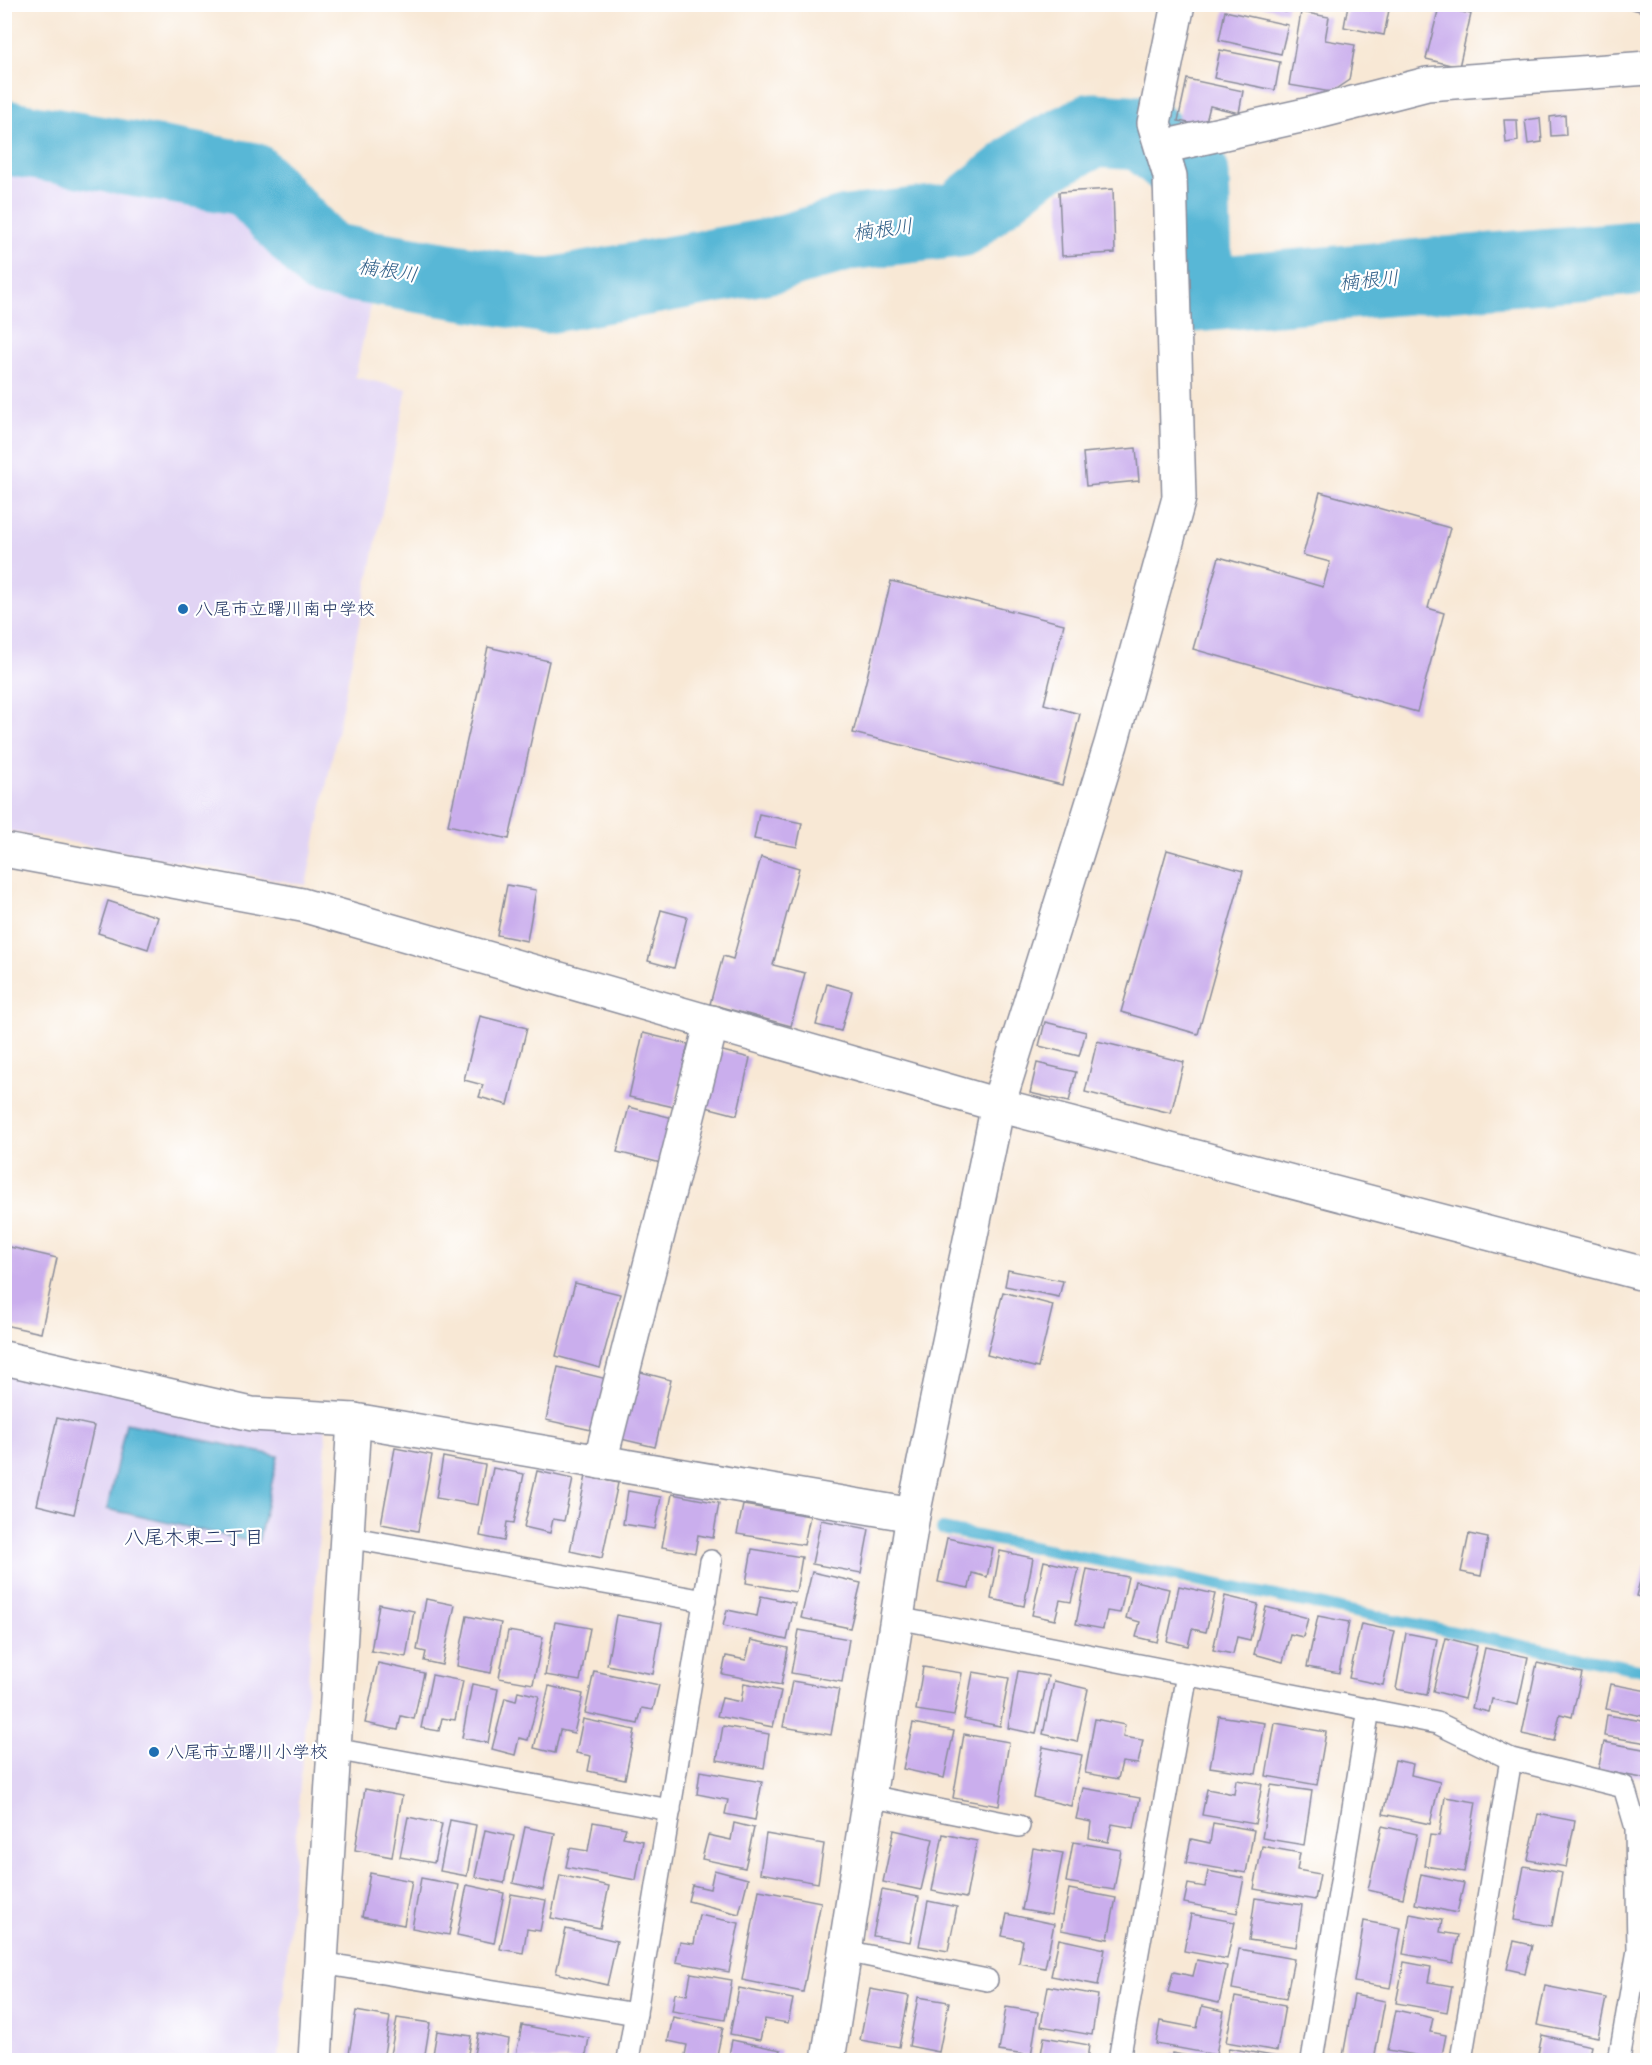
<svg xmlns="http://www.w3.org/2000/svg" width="1652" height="2065" viewBox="0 0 1652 2065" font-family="Delius,'Klee One',sans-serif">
<rect width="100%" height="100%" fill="#fff"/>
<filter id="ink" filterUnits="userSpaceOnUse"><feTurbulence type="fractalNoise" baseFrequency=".0167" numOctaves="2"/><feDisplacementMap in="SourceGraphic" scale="12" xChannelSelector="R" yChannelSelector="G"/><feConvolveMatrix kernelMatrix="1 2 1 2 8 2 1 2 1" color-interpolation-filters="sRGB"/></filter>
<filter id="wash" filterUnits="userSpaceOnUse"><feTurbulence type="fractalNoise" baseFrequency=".008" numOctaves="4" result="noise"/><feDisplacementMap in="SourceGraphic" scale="24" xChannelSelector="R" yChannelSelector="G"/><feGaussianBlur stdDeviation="1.35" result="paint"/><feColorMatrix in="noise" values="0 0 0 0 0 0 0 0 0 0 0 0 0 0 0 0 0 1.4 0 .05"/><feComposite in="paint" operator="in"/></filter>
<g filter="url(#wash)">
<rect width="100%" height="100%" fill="#f8e8d5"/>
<!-- built -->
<g fill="#e1d4f4">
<polygon points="5,146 228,185 324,269 375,284 355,377 407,389 306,885 5,830"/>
<polygon points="5,1370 325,1421 326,1443 279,2060 5,2060"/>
</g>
<!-- water -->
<polygon fill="#58b7d6" stroke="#3a739a" stroke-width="1.5" points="126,1423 278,1456 258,1543 107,1509"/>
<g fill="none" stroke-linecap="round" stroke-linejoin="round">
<!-- stream -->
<polyline stroke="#58b7d6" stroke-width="12" points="942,1529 1648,1671"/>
<!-- river -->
<polyline stroke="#58b7d6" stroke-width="75" points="4,137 249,179 326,260 546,296 774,255 848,233 959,220 1033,161 1093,130 1143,133 1192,175 1196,295 1648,257"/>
</g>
<g id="blocks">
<!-- building -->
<g fill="#caaeed">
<polygon points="1254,4 1288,4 1286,12"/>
<polygon points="1613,4 1641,4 1640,11"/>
<polygon points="1348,5 1390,5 1384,35 1344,27"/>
<polygon points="1439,7 1471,14 1459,67 1426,59"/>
<polygon points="1225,11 1288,25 1281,54 1219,40"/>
<polygon points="1301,12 1329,17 1325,40 1355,45 1349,80 1331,92 1289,85"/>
<polygon points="1220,50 1280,62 1275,90 1214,78"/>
<polygon points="1187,79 1243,91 1239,113 1210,106 1205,126 1178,121"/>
<polygon points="1565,115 1566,135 1551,136 1550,117"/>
<polygon points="1540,118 1542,142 1528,144 1525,120"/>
<polygon points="1504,120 1517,120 1518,141 1506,143"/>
<polygon points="1113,189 1115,253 1062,256 1059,192"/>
<polygon points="1136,448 1139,481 1086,486 1083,453"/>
<polygon points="1320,492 1450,528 1428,608 1444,613 1417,712 1193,649 1219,557 1323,587 1330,562 1303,555"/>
<polygon points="891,581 1064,624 1044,704 1080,714 1062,785 853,733"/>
<polygon points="488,647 549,661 509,839 448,825"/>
<polygon points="759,814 802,823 797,847 754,839"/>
<polygon points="1167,850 1243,871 1198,1034 1121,1012"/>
<polygon points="761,857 799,868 773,965 805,973 791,1026 710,1004 723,956 733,959"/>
<polygon points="507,885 536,890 527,941 497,935"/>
<polygon points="108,901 158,917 148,949 98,933"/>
<polygon points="661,910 687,917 674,968 648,961"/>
<polygon points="827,984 852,991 841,1031 816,1025"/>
<polygon points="480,1016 527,1028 508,1105 479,1097 483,1085 464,1080"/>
<polygon points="1045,1022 1086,1032 1079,1056 1039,1046"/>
<polygon points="643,1033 688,1044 674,1107 629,1097"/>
<polygon points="1097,1041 1184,1062 1171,1113 1085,1092"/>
<polygon points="719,1050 750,1058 737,1115 706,1107"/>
<polygon points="1037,1063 1076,1072 1069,1102 1030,1093"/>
<polygon points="629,1107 673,1118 661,1163 617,1152"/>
<polygon points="10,1247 57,1258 41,1333 4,1325 4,1270"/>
<polygon points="1008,1270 1063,1281 1059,1297 1005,1286"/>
<polygon points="575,1283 620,1294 600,1368 556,1356"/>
<polygon points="1003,1292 1053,1305 1038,1368 987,1355"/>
<polygon points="558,1367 607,1379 596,1431 546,1420"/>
<polygon points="637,1371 671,1380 655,1447 621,1439"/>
<polygon points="57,1418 94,1426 74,1514 37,1505"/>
<polygon points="395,1448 432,1455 418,1531 381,1524"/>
<polygon points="443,1457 485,1465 478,1505 436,1498"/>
<polygon points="493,1468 524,1474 514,1523 507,1522 504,1541 480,1536"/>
<polygon points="537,1471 573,1479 564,1521 553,1519 550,1533 524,1527"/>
<polygon points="586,1476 618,1483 602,1558 570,1551"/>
<polygon points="628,1491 661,1497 655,1529 623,1524"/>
<polygon points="672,1494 719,1503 713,1538 698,1535 695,1553 662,1547"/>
<polygon points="743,1505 810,1516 804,1545 737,1534"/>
<polygon points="821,1520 869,1529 861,1573 812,1564"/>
<polygon points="1469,1534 1488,1538 1481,1576 1461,1572"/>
<polygon points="947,1538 993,1548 987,1577 972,1573 969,1588 938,1582"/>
<polygon points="752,1549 802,1557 796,1592 746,1583"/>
<polygon points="1000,1551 1033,1558 1024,1606 991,1599"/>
<polygon points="1044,1561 1079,1569 1071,1602 1060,1600 1055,1620 1032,1615"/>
<polygon points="1645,1563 1648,1564 1648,1599 1636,1596"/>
<polygon points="1087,1569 1128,1577 1120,1613 1107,1611 1103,1629 1076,1624"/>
<polygon points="812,1572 861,1583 850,1628 801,1618"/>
<polygon points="1135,1581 1169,1589 1157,1642 1136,1637 1140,1622 1126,1618"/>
<polygon points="1179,1586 1215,1594 1206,1632 1192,1629 1188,1646 1167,1641"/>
<polygon points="761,1596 795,1603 787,1640 723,1626 727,1610 757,1616"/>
<polygon points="1225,1596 1258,1604 1250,1640 1237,1637 1233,1654 1213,1650"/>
<polygon points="426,1599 455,1605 442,1665 424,1661 426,1652 417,1650"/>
<polygon points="379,1604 414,1611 406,1657 371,1651"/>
<polygon points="1266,1607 1308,1618 1303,1637 1290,1634 1283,1662 1254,1654"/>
<polygon points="616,1615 662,1623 653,1674 607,1665"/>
<polygon points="467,1616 501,1623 491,1673 457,1666"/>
<polygon points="1318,1616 1349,1622 1339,1673 1307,1667"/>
<polygon points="555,1622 590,1628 580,1681 545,1675"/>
<polygon points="1361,1624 1395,1631 1383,1685 1349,1678"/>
<polygon points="799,1630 849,1639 842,1682 791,1673"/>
<polygon points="508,1631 543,1637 533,1684 499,1678"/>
<polygon points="1406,1633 1437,1639 1427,1695 1396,1689"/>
<polygon points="1446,1638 1477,1646 1464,1699 1433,1691"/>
<polygon points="751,1640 788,1648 781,1685 722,1674 726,1656 746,1660"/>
<polygon points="1485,1648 1528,1657 1518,1705 1492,1699 1489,1712 1472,1708"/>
<polygon points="378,1663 424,1673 414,1719 401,1716 398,1730 365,1723"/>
<polygon points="1537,1663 1582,1673 1572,1717 1560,1714 1554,1741 1522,1734"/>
<polygon points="923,1667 962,1673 954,1716 916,1710"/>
<polygon points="594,1671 659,1685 653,1710 642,1708 638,1724 585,1713"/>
<polygon points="1018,1671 1048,1676 1036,1734 1008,1728"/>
<polygon points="973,1672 1009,1678 1000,1726 964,1719"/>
<polygon points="432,1675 463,1681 455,1720 442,1718 439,1731 421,1728"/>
<polygon points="792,1681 839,1689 831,1735 783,1727"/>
<polygon points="1054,1681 1088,1689 1077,1742 1043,1734"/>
<polygon points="744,1683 781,1691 773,1727 717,1716 722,1698 741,1702"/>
<polygon points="472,1684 498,1689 488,1743 462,1738"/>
<polygon points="1611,1684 1648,1691 1648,1717 1606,1709"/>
<polygon points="549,1686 583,1694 574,1733 560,1730 555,1753 534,1748"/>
<polygon points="518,1691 539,1696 528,1740 519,1738 515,1755 492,1749 505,1698 516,1701"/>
<polygon points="1607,1715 1648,1722 1648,1743 1604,1736"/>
<polygon points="1219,1716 1265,1723 1256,1774 1210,1767"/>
<polygon points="583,1719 635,1730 625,1779 588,1771 591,1756 576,1753"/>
<polygon points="1095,1719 1125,1725 1123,1737 1143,1740 1138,1764 1122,1762 1118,1779 1085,1773"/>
<polygon points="913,1723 954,1731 944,1778 903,1769"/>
<polygon points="1275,1723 1326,1732 1317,1785 1266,1776"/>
<polygon points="723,1726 769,1734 764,1768 717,1760"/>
<polygon points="964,1734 1009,1742 999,1806 953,1798"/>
<polygon points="1604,1742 1648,1750 1648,1779 1598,1770"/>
<polygon points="1043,1747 1082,1755 1071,1806 1033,1797"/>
<polygon points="1395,1760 1413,1764 1411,1775 1440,1782 1430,1824 1383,1814"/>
<polygon points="700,1771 762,1782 755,1820 725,1814 728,1800 697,1794"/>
<polygon points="1236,1780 1262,1784 1255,1824 1202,1815 1207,1789 1234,1794"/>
<polygon points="1271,1785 1312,1791 1304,1845 1262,1838"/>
<polygon points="1083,1788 1140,1798 1134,1828 1112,1824 1108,1842 1089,1838 1091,1822 1076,1819"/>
<polygon points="365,1789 402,1796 392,1857 355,1850"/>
<polygon points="1445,1797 1476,1802 1464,1872 1425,1866 1430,1835 1439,1836"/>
<polygon points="1538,1814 1575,1821 1566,1867 1528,1860"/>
<polygon points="408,1817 442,1824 434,1863 400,1857"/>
<polygon points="450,1820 476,1825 467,1876 440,1871"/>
<polygon points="593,1822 626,1828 623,1837 643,1841 636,1880 566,1867 570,1848 588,1851"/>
<polygon points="734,1823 754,1828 745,1868 702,1859 708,1835 731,1840"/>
<polygon points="1213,1823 1254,1830 1246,1873 1186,1863 1191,1839 1210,1843"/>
<polygon points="1382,1826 1417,1834 1403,1898 1368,1890"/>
<polygon points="525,1827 555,1833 543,1890 513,1883"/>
<polygon points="485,1830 514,1836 504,1883 475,1877"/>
<polygon points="894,1830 933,1839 921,1890 883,1882"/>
<polygon points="766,1834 824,1844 818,1883 760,1873"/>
<polygon points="943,1834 977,1841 966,1898 932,1891"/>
<polygon points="1073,1842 1121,1850 1114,1890 1066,1882"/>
<polygon points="1262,1846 1300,1853 1297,1870 1320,1874 1315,1900 1254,1889"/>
<polygon points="1033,1848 1063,1853 1051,1915 1022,1910"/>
<polygon points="1524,1866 1562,1873 1552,1926 1514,1920"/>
<polygon points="714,1870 748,1879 739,1914 688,1901 692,1885 710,1889"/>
<polygon points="1208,1871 1244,1878 1237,1913 1184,1903 1188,1884 1205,1887"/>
<polygon points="370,1873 412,1881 404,1925 362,1917"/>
<polygon points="1421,1874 1464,1883 1457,1913 1415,1904"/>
<polygon points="560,1875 609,1886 600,1928 551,1918"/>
<polygon points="421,1878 459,1885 449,1935 412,1928"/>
<polygon points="467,1885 504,1893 494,1943 457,1935"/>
<polygon points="1069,1889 1116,1898 1108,1939 1061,1930"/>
<polygon points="759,1890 821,1902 803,1992 742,1980"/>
<polygon points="882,1890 919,1897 910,1942 873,1936"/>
<polygon points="511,1894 546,1900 540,1931 527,1929 523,1953 500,1949"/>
<polygon points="1255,1898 1302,1905 1296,1947 1249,1940"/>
<polygon points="928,1901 957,1907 948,1951 919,1946"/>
<polygon points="1007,1914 1054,1924 1045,1968 1019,1963 1023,1940 1002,1936"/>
<polygon points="1191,1914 1235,1922 1227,1959 1184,1951"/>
<polygon points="1410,1914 1442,1920 1440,1932 1458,1935 1453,1963 1403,1954"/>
<polygon points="699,1915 739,1923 729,1972 676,1962 680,1942 694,1944"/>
<polygon points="1364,1921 1401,1928 1390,1988 1354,1982"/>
<polygon points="566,1929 617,1941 607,1985 556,1973"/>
<polygon points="1059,1939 1105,1949 1098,1985 1051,1976"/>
<polygon points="1514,1941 1532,1945 1525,1973 1507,1969"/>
<polygon points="1239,1949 1294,1959 1286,1999 1232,1989"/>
<polygon points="1197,1960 1227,1966 1219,2003 1168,1992 1173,1972 1193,1976"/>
<polygon points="1404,1962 1431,1967 1428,1982 1452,1986 1447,2012 1396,2003"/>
<polygon points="691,1973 732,1980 725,2020 672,2011 675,1993 687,1995"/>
<polygon points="1048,1986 1098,1995 1092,2035 1041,2026"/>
<polygon points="1545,1986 1606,1998 1598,2037 1537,2025"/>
<polygon points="739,1988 793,1999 788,2023 765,2019 760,2040 730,2034"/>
<polygon points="870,1989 909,1996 899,2047 860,2040"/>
<polygon points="1354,1995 1385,2001 1374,2060 1343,2056"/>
<polygon points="918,1997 949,2002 939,2052 909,2046"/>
<polygon points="1235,1997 1285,2006 1277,2051 1226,2042"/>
<polygon points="1202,2006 1224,2011 1216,2055 1156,2044 1160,2021 1197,2028"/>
<polygon points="1006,2007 1038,2012 1031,2056 999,2051"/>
<polygon points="1396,2010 1433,2018 1430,2032 1446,2035 1441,2060 1388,2050"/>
<polygon points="356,2011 390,2017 383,2060 348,2060"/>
<polygon points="673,2017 723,2027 716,2060 684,2060 687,2045 668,2041"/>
<polygon points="397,2018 430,2023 424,2060 389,2060"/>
<polygon points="522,2025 589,2038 585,2060 515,2060"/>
<polygon points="437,2031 471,2036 467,2060 432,2060"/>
<polygon points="478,2033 509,2039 506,2060 473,2060"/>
<polygon points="1542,2035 1591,2046 1588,2060 1537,2059"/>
<polygon points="1044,2037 1089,2045 1087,2060 1040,2060"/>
<polygon points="732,2040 781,2050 779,2060 728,2060"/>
<polygon points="1229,2048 1288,2059 1288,2060 1226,2060"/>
<polygon points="1172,2053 1204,2059 1204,2060 1171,2060"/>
</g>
</g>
</g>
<g filter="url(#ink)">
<use href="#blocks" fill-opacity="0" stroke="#8a8c9a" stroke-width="1.5"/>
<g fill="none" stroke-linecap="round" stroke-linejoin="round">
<defs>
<g id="service">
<polyline points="347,1537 705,1601"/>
<polyline points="897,1618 1437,1723 1511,1759 1624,1787 1636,1828 1638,1950 1619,2060"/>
<polyline points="334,1749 670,1810"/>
<polyline points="869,1796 1019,1826"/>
<polyline points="845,1951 987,1980"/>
<polyline points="321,1963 636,2014"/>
<polyline points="628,2060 711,1561"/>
<polyline points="1119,2060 1187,1674"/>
<polyline points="1312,2060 1369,1709"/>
<polyline points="1461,2060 1511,1759"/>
</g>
<g id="minor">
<polyline points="1162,147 1314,113 1427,84 1648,68"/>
<polyline points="4,850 302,905 998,1105 1648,1275"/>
<polyline points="4,1358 252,1414 354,1420 913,1515"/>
<polyline points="600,1462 712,1022"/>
<polyline points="315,2060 354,1420"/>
<polyline points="828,2060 913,1515 998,1105 1111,744 1179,498 1170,176 1154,123 1178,4"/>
</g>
</defs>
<!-- service casing -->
<use href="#service" stroke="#8a8c9a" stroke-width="24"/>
<!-- minor casing -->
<use href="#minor" stroke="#8a8c9a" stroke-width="36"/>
<!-- service -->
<use href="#service" stroke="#fff" stroke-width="21"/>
<!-- minor -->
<use href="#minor" stroke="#fff" stroke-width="33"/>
</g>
</g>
<!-- markers -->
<g fill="#1f6fb2" stroke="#fff" stroke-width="2">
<circle cx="183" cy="609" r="6"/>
<circle cx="154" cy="1752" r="6"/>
</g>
<g text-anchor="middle" stroke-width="4.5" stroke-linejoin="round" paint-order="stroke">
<!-- poi labels -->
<g font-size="18" fill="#1b2f5e" stroke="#fff" text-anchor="start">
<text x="195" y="615">八尾市立曙川南中学校</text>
<text x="166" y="1758">八尾市立曙川小学校</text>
</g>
<!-- water labels -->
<g font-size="20" font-style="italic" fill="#305f88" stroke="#fff">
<text transform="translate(883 229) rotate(-7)" y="7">楠根川</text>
<text transform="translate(388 270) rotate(9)" y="7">楠根川</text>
<text transform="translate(1369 280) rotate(-5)" y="7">楠根川</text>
</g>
<!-- neighbourhood labels -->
<g font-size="20" fill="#1b2f5e" stroke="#fff">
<text x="194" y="1544">八尾木東二丁目</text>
</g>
</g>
<!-- margin -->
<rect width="1652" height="2065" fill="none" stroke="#fff" stroke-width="24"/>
</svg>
